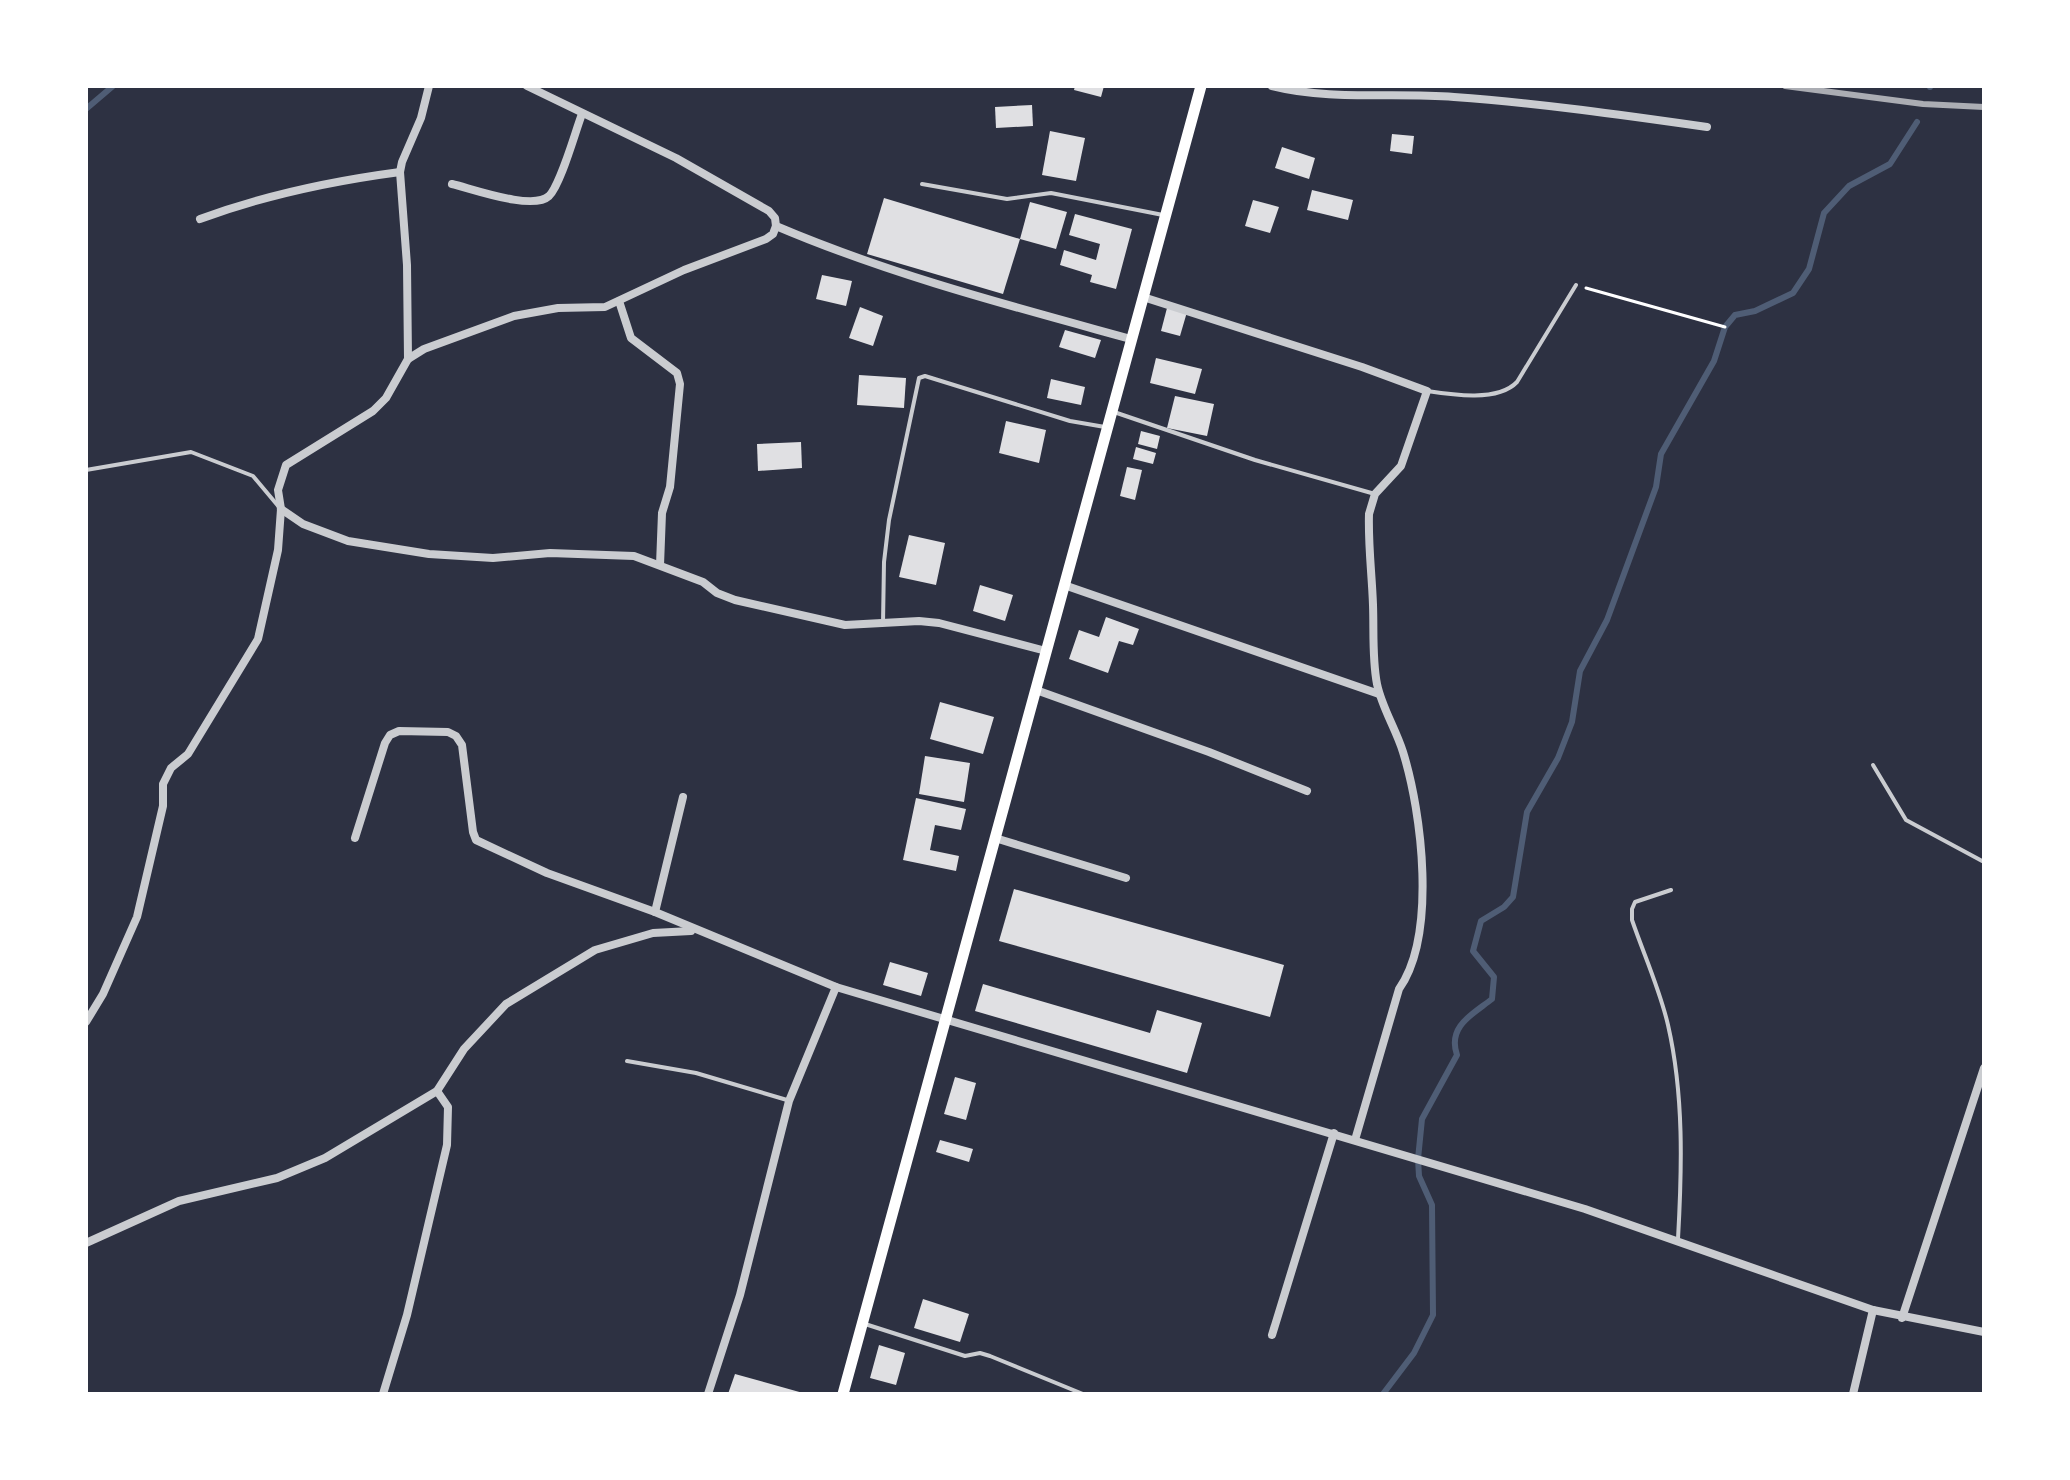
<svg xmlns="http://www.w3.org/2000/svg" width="2070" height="1480" viewBox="0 0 2070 1480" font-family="Manrope,sans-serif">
<rect width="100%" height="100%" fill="#2d3142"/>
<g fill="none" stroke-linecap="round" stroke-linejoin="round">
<!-- stream -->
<g stroke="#4f5d75" stroke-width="6">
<polyline points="1930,87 1930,86"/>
<polyline points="86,109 113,86"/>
<path d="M1383 1394 1414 1353 1433 1315 1432 1205 1419 1176 1418 1159 1422 1119 1457 1055C1447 1026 1473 1014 1492 999L1494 977 1473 951 1481 921 1504 907 1513 897 1527 812 1558 758 1572 722 1580 671 1607 620 1656 487 1661 454 1714 361 1725 327 1735 315 1755 311 1793 293 1809 269 1824 213 1849 186 1890 164 1917 122"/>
</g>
</g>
<!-- building -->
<g fill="#e0e0e3">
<polygon points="1075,86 1104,86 1101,97 1074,90"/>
<polygon points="1032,105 1033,126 996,128 995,107"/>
<polygon points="1050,131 1085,138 1076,181 1042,175"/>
<polygon points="1392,134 1414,136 1412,154 1390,151"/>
<polygon points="1282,147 1315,158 1309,179 1275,168"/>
<polygon points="1312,190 1353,200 1348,220 1307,210"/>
<polygon points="884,198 1020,239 1003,294 867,254"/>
<polygon points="1253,200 1279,207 1270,233 1245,226"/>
<polygon points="1030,202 1067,212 1056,249 1020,239"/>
<polygon points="1075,214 1132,229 1116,289 1090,282 1092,275 1060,265 1064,250 1096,260 1100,244 1069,235"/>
<polygon points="822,275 852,281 846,306 816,299"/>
<polygon points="860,307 883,316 873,346 849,338"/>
<polygon points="1167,308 1187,312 1180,336 1161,331"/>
<polygon points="1065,330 1101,340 1095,358 1059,347"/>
<polygon points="1156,358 1202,369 1195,394 1150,383"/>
<polygon points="859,375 906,378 904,408 857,405"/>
<polygon points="1051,379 1085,387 1081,405 1047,398"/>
<polygon points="1175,396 1214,404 1207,436 1167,428"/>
<polygon points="1006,421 1046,430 1039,463 999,453"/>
<polygon points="1141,431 1160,436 1157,449 1138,444"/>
<polygon points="801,442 802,468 758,471 757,444"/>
<polygon points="1136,447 1156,453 1153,464 1133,459"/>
<polygon points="1127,467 1142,470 1135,500 1120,496"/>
<polygon points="909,535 945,543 936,585 899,577"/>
<polygon points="980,585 1013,595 1005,621 973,611"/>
<polygon points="1106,617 1139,629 1133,645 1119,641 1108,673 1069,659 1079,630 1099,637"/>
<polygon points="940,702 994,717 983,754 930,739"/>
<polygon points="925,756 970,763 964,802 919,794"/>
<polygon points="916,798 966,809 961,830 935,825 930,850 959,856 956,871 903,860"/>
<polygon points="1014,889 1284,965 1270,1017 999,941"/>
<polygon points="890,962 928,973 921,996 883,985"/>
<polygon points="983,984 1150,1033 1157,1010 1202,1023 1187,1073 975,1011"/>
<polygon points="955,1077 976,1083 966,1120 944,1114"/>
<polygon points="940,1140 973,1149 969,1162 936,1152"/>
<polygon points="923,1299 969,1314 960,1342 914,1328"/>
<polygon points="879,1345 905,1353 896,1385 870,1378"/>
<polygon points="735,1374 803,1393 803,1394 728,1394"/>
</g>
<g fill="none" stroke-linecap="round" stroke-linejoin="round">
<!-- path -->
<polyline stroke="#fff" stroke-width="3" points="1586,288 1725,327"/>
<!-- service -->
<g stroke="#caccd0" stroke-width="4">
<polyline points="922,184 1007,199 1051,193 1163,215"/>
<path d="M1427 391C1453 395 1498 402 1517 382L1576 285"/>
<polyline points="1114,412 1255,460 1375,494"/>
<polyline points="86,470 191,452 253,476 279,507"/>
<polyline points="883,623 884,562 889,520 919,378 925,376 1070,421 1105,427"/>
<polyline points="1873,765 1906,820 1984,862"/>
<path d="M1671 890 1635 902 1632 909V920C1644 955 1660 990 1668 1025 1684 1095 1682 1168 1678 1239"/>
<polyline points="627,1061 696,1073 787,1100"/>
<polyline points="865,1324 965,1356 980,1353 990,1356 1083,1394"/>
</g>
<!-- minor -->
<g stroke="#caccd0" stroke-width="8">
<path d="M527 86 676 158 769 211 775 218 776 226C891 275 1011 306 1131 339"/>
<path d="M1272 86C1332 101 1393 92 1454 97 1538 103 1623 115 1707 127"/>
<path d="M452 184C473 189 533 211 549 196 561 184 575 132 582 114"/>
<path d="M200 219C265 195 332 181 400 172"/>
<path d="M1143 297 1362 367 1427 391 1401 466 1375 494 1369 514C1368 545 1372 575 1373 605 1374 631 1372 659 1377 684 1382 708 1396 729 1403 752 1422 813 1437 935 1399 989L1355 1140"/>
<polyline points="619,301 631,338 677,373 680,384 670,487 662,513 660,565"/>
<polyline points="408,359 407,265 400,172 402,162 421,118 429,86"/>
<polyline points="281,509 303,524 348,541 429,554 493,558 550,553 634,556 703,582 717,593 735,600 845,625 919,621 939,623 1046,651"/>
<polyline points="1064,585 1379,694"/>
<polyline points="1036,690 1209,752 1307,791"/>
<polyline points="355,838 385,743 390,735 399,731 448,732 456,736 462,745 473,832 476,840 547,873 655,912 836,987 1585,1209 1873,1310 1984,1332"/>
<polyline points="995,838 1126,878"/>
<polyline points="655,912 683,797"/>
<polyline points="86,1022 103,994 137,917 163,806 163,784 171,768 188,754 258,639 278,550 281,509 278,490 286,465 373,411 386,398 408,359 424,349 514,316 558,308 605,307 684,270 766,239 773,234 776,226"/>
<polyline points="86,1243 179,1201 277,1178 325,1158 437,1091 464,1049 506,1004 595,950 653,933 691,931"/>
<polyline points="1902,1318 1984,1068"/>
<polyline points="1272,1335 1334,1133"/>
<polyline points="383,1394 407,1315 447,1145 448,1107 437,1091"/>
<polyline points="708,1394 740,1295 789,1101 836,987"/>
<polyline points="1853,1394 1873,1310"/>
</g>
<!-- secondary -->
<polyline stroke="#fff" stroke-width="11" points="843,1394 1201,86"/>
<!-- rail -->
<polyline stroke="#abadb3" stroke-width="6" points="1785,86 1923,104 1984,107"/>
</g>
<!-- border -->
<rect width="2070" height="1480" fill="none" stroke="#ffffff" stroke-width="176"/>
</svg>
